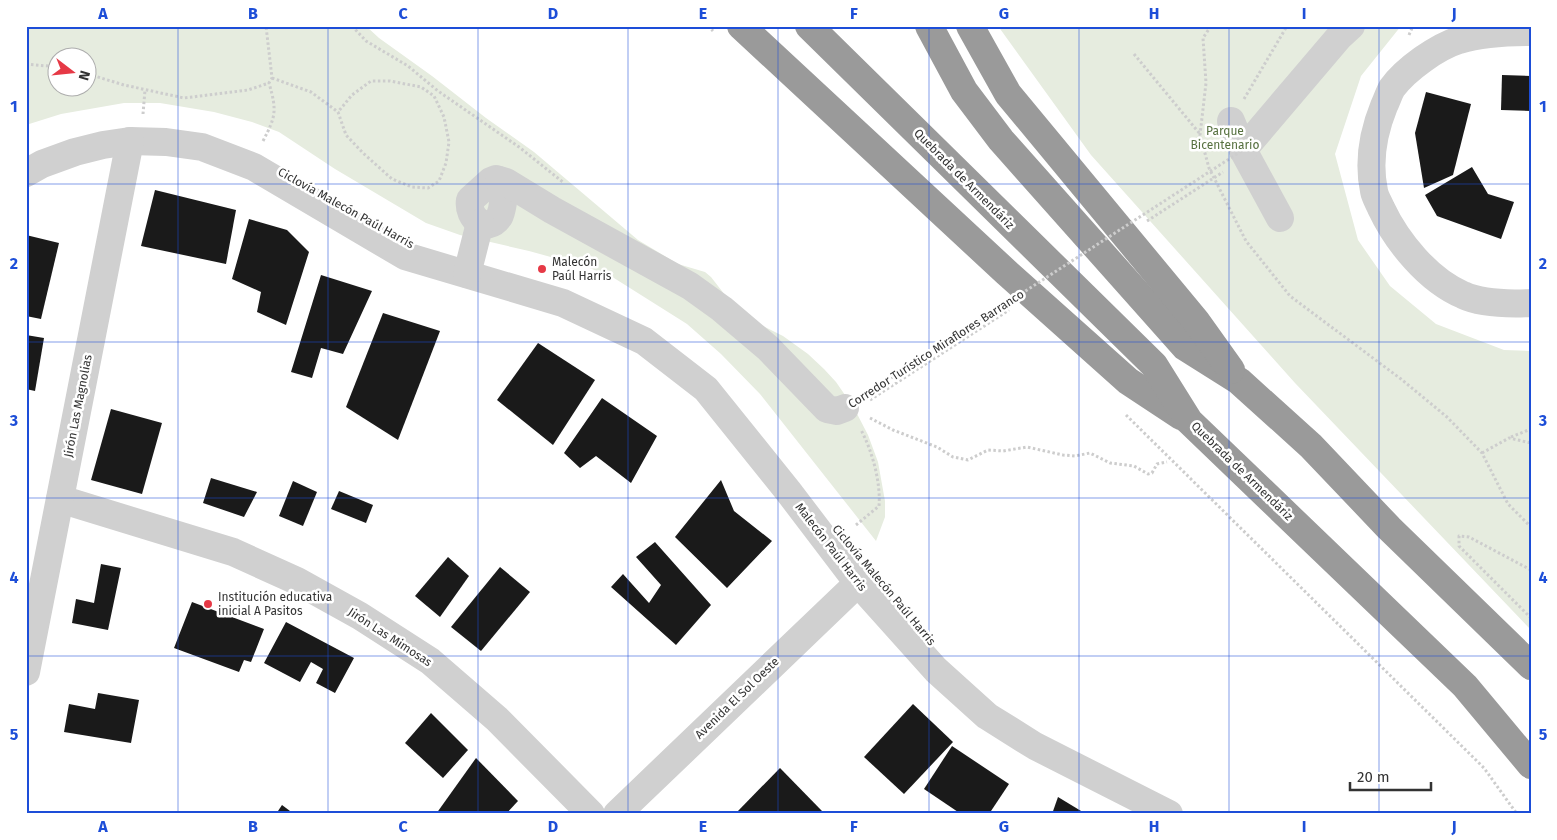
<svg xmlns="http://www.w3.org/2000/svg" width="1557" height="840" viewBox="0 0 1557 840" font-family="'Fira Sans',sans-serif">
<rect width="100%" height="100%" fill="#fff"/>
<!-- green -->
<g fill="#e6ecdf" fill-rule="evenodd">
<path d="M26 26H366L379 38 432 76 486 118 534 152 638 240 678 264 705 272 711 277 725 295 759 324 783 336 808 354 824 369 836 382 854 408 868 435 878 462 885 501V517L876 541 760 394 721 354 687 324 614 278 587 267 529 251 460 235 426 223 335 169 279 132 252 122 214 112 160 103H124L61 114 26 125ZM58 58H88V88H58Z"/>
<polygon points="998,26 1401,26 1361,76 1335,154 1358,240 1390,286 1436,324 1504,350 1531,351 1531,630 1295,383 1091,155"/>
</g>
<!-- building -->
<g fill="#1a1a1a">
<polygon points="1502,75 1531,76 1531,111 1501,110"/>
<polygon points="1426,92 1471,104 1453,175 1424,188 1415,133"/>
<polygon points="1472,167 1488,194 1514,202 1501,239 1437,216 1425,195"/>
<polygon points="155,190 236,210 226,264 141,246"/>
<polygon points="249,219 287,230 309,252 286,325 257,312 261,292 232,279"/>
<polygon points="26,235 59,243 41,319 26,316"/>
<polygon points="321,275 372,291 343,354 321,348 312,378 291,372"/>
<polygon points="383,313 440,331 398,440 346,407"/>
<polygon points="26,335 44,338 35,391 26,389"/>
<polygon points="538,343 595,380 553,445 497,400"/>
<polygon points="602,398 657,436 631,483 596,456 580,468 564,453"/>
<polygon points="111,409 162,423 142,494 91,480"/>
<polygon points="211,478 257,492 244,517 203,503"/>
<polygon points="721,480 734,511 772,541 727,588 675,537"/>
<polygon points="293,481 317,492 303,526 279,516"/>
<polygon points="339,491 373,505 366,523 331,509"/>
<polygon points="655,542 711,605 676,645 611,587 623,574 649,603 661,585 636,557"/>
<polygon points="448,557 469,576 440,617 415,596"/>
<polygon points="101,564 121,568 108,630 72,623 76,599 94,603"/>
<polygon points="500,567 530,592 481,651 451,627"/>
<polygon points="192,602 264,629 251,662 244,660 239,672 174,648"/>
<polygon points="286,622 354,658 335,693 316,683 323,669 311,662 300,682 264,663"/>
<polygon points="98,693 139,700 131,743 64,732 69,704 95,709"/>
<polygon points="913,704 953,742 904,794 864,757"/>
<polygon points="431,713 468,750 443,778 405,743"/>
<polygon points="952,746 1009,784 989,814 961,814 924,789"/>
<polygon points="476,758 518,801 506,814 436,814"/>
<polygon points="780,768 822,811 819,814 739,814 737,812"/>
<polygon points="1058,797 1086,814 1052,814"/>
<polygon points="282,805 294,814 276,814"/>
</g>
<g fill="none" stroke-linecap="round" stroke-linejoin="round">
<!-- path -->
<g stroke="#cdcdcd" stroke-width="3" stroke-dasharray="2.5 2.5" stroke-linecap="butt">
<polyline points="352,26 366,41 408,66 438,91 519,147 564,183"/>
<polyline points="708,26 713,31"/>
<polyline points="1211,26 1203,38 1206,83 1200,135 1209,168 1246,241 1290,296 1401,379 1447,417 1482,453 1508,504 1531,527"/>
<polyline points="1409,35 1412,28 1416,26"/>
<polyline points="1134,54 1200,134"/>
<polyline points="26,64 58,67"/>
<polyline points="88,74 124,85 184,98 248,90 269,83"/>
<polyline points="272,78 311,92 338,112 346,135 363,153 392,179 412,187 428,188 439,181 446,163 449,142 444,117 434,96 421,87 390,81 371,81 352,95 338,112"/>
<polyline points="1244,99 1287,26"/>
<polyline points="143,114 145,90"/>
<path d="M263 141C276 116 277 111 269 83L272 78 266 26"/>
<polyline points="1147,221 1223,172"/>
<polyline points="870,400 1009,310"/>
<polyline points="1126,415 1484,768 1517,814"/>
<polyline points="870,418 893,430 937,447 953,457 968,460 988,450 1003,451 1027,447 1063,455 1075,456 1090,453 1110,463 1134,466 1148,474 1152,473 1157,464 1167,462"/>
<polyline points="1511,437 1531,429"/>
<polyline points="1482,453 1509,438 1531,443"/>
<path d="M856 525 879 506C881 483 872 450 861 430"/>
<polyline points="1531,570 1469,537 1459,536 1459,546 1531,618"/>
</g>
<!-- minor -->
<g stroke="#d0d0d0" stroke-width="28">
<path d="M1531 32C1506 32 1483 33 1459 40 1437 47 1406 69 1392 88 1389 93 1387 100 1384 106 1373 133 1368 162 1374 191 1375 197 1379 203 1381 208 1397 242 1428 280 1463 295 1482 304 1510 304 1531 303"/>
<polyline points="1231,121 1243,150 1280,218"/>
<polyline points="1243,150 1339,37 1351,26"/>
<polyline points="26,173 42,164 75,152 103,145 130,141 166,142 202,147 254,167 405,256 563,303 644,341 706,389 788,491 858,583 936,670 987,716 1035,746 1169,814"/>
<path d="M496 179 501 181 505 186C504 194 503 211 499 217 487 234 467 219 470 200L491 181Z"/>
<polyline points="499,180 506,182 552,210 690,286 722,309 768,348 827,409 837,411 845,408"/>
<polyline points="467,274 480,223"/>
<polyline points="60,499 233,552 297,581 360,616 430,661 497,719 591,814"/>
<polyline points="26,672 130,141"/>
<polyline points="617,814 858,583"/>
</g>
<!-- highway -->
<g stroke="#9a9a9a" stroke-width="28">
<polyline points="741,26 1006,272 1128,381 1181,416"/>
<polyline points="809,26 1154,365 1189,421 1465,686 1531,765"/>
<polyline points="929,26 964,91 1001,140 1185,347 1239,381 1311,446 1389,528 1531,666"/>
<polyline points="970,26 1008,94 1196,321 1231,370"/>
</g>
<!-- path-bridge -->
<polyline stroke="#cdcdcd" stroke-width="3" stroke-dasharray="2.5 2.5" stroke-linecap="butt" points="845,408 1243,150"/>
</g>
<!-- grid -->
<path fill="none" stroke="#1d4ed8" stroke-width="1" stroke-opacity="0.55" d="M178 26V814M328 26V814M478 26V814M628 26V814M778 26V814M929 26V814M1079 26V814M1229 26V814M1379 26V814M26 184H1531M26 342H1531M26 498H1531M26 656H1531"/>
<!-- markers -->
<g fill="#e63946" stroke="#fff" stroke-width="2">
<circle cx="542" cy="269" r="5"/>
<circle cx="208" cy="604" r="5"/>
</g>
<g text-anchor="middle" stroke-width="5" stroke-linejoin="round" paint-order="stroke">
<!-- park labels -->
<g font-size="12" fill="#56703f" stroke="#fff">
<text x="1225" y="135">Parque<tspan x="1225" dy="14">Bicentenario</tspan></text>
</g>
<!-- street labels -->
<g font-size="12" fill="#333" stroke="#fff">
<text transform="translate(964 179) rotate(45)" y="4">Quebrada de Armendáriz</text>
<text transform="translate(346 208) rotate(29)" y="4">Ciclovía Malecón Paúl Harris</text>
<text transform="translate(936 349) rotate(-33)" y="4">Corredor Turístico Miraflores Barranco</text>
<text transform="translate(78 406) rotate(-79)" y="4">Jirón Las Magnolias</text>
<text transform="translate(1242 471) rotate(44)" y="4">Quebrada de Armendáriz</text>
<text transform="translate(831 547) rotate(52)" y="4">Malecón Paúl Harris</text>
<text transform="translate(884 585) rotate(50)" y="4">Ciclovía Malecón Paúl Harris</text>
<text transform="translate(390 637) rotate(33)" y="4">Jirón Las Mimosas</text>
<text transform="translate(737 698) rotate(-44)" y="4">Avenida El Sol Oeste</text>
</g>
<!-- poi labels -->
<g font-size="12" fill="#333" stroke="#fff" text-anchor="start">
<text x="552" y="266">Malecón<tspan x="552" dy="14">Paúl Harris</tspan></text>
<text x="218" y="601">Institución educativa<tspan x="218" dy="14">inicial A Pasitos</tspan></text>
</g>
</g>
<!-- border -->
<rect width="1557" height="840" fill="none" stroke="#ffffff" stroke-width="55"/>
<!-- north arrow -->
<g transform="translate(72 72) rotate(106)"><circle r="24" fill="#ffffff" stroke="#adadad"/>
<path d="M0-4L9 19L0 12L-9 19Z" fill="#e63946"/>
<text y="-8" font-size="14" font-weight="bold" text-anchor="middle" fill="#333333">N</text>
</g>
<!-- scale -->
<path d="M1350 782v8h81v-8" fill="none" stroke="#333333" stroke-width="2.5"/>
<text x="1357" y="782" font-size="15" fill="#333333" stroke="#ffffff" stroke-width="4" paint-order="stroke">20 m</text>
<rect x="28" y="28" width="1502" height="784" fill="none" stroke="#1d4ed8" stroke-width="2"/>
<g font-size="16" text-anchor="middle" font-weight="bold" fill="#1d4ed8">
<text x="103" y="19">A</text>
<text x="253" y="19">B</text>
<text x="403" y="19">C</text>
<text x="553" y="19">D</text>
<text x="703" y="19">E</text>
<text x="854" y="19">F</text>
<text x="1004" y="19">G</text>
<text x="1154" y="19">H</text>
<text x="1304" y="19">I</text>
<text x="1454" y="19">J</text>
<text x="14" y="112">1</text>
<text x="1543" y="112">1</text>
<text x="14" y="269">2</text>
<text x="1543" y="269">2</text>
<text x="14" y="426">3</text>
<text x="1543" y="426">3</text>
<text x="14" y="583">4</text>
<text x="1543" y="583">4</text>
<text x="14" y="740">5</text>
<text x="1543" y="740">5</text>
<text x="103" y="832">A</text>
<text x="253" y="832">B</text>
<text x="403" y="832">C</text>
<text x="553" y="832">D</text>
<text x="703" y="832">E</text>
<text x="854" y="832">F</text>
<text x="1004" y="832">G</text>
<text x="1154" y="832">H</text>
<text x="1304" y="832">I</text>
<text x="1454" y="832">J</text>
</g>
</svg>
